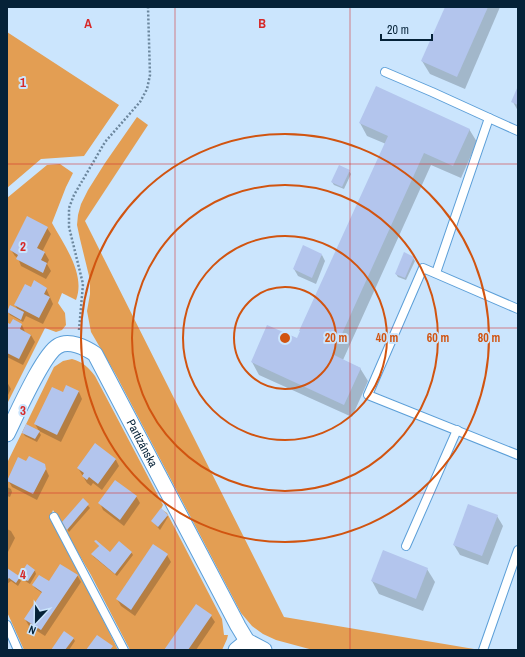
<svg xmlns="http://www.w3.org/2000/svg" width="525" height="657" viewBox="0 0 525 657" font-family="'Archivo Narrow',sans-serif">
<rect width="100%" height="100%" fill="#cbe5fd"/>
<!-- green -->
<g fill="#e39e53">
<polygon points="7,32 119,105 84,156 41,159 7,188"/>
<polygon points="137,117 148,125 85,221 284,617 480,650 313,650 276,640 263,634 252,626 241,613 116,375 91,332 87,311 90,294 90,280 80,239 77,225 78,215 81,204 88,190 105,163"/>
<path d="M60 164 73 173 66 187 52 223C64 245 86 274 76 300L62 293 58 303 65 313 66 325 62 330 56 332 45 328 7 404V198L47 165Z"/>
<path d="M72 359C83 362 88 367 95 376L163 505 161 509 167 513 222 619 224 635H228L227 639 222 650H130L91 575 53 510 50 518 79 571 118 650H24L7 612V463L54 367 63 361Z"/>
</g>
<!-- shadow -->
<g fill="#0003">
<polygon points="446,7 500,7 465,89 430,74 422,61"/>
<polygon points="518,88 518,111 513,102"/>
<polygon points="360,123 469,129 477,142 461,178 431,165 343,360 360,368 368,381 352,417 259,375 252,362 297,340 386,144 367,136"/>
<polygon points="349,171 351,174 344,189 334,185 332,182"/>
<polygon points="47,228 51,234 42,252 45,253 49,260 47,264 51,271 46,279 21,266 18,258 15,256 11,250"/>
<polygon points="322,255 325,261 316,284 298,276 294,269"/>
<polygon points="413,258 415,261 406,280 398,277 396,274"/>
<polygon points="46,288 53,304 43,324 26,316 23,322 10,315 8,312 18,310 15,305 31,289"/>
<polygon points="22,325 25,332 31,335 35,342 23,365 7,357 7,327"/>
<polygon points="7,382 11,389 7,397"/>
<polygon points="66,386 79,392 82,399 61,442 39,431 35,424 63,393"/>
<polygon points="39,432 41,435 37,442 25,436 23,433"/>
<polygon points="95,445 116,460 119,466 102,490 93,483 91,486 87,483 78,468"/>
<polygon points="27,462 44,465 49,476 37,500 12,487 8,480"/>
<polygon points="7,487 11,489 12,492 10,497 7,496"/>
<polygon points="136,496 140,503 124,526 103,510 100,503"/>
<polygon points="83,500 90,508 69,532 63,522"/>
<polygon points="166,514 168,517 160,530 152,521"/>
<polygon points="497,516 503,526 488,565 460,555 454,545"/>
<polygon points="7,529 11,531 15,538 7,554"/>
<polygon points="95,541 110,554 131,552 133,555 117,576 94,557 92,554 99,546"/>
<polygon points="167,555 171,562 135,616 121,606 117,599"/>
<polygon points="27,566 35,571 36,574 30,584 22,579 20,576"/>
<polygon points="7,569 19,578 21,581 18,586 11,581 7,584"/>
<polygon points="427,569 435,582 423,611 379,594 372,581"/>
<polygon points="77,575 81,582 45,636 29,626 25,619 42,593 35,588 33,585"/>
<polygon points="211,616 215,622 196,650 166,650"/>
<polygon points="73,638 75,641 69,650 52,650"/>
</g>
<!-- building -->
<g fill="#b3c5ed">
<polygon points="445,7 488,7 457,77 421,61"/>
<polygon points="376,86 470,129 453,166 424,153 336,347 335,347 332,354 361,368 344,405 251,362 267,325 297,338 300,331 299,331 388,136 359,123"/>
<polygon points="518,86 518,105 511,102"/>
<polygon points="339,165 350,170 342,187 331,182"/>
<polygon points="27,216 48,227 37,248 45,252 41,260 47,263 43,273 16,259 18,255 10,250"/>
<polygon points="303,245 322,254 312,278 293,269"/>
<polygon points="404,252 414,257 405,278 395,274"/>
<polygon points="34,280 47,288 44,294 50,297 39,318 14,305 25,284 31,287"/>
<polygon points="10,305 24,312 21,320 7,312"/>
<polygon points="13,319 22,324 20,329 31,335 19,359 7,353 7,324 8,323 10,324"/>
<polygon points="66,385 79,391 57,435 34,424 52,387 63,392"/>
<polygon points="26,424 40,431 35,439 22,433"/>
<polygon points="95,443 116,459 98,484 89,477 87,480 82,476 84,473 77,468"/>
<polygon points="29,456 45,464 46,469 33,494 7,481 18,457 26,461"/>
<polygon points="115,480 137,496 120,520 98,503"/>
<polygon points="83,498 89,504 67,530 62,522"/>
<polygon points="468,504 498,515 482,556 453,545"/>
<polygon points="161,508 168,515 158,527 151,521"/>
<polygon points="96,540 110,552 119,541 132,552 115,574 91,554 99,546 94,541"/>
<polygon points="153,544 168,554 131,610 116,599"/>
<polygon points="383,550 428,568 416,599 371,581"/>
<polygon points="27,564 35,570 28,581 20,577 16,583 9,578 7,580 7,568 19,576"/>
<polygon points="60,564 78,575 41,630 24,619 42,592 32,585 39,575 49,581"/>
<polygon points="196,604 212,615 188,650 164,650"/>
<polygon points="64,631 74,638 65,650 51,650"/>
<polygon points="97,635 113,646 110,650 86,650"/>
</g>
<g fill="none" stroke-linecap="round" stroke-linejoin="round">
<defs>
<g id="service">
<polyline points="385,72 432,92 489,118 436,273"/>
<polyline points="489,118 518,131"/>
<polyline points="518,309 423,268 368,395 518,455"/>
<polyline points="54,517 124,650"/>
<polyline points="406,546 457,430"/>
<polyline points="7,625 18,650"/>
<polyline points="483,650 518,550"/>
</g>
<g id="minor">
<path id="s1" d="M7 434C16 416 43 354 58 346 69 339 86 348 95 354L238 626 247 641 264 650"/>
<polyline points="236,650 247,641"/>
</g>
</defs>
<!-- service casing -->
<use href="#service" stroke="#5c9fd8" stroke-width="10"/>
<!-- minor casing -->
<use href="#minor" stroke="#5c9fd8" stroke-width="17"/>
<!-- path -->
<polyline stroke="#6c879e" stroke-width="2.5" stroke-dasharray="2 2" stroke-linecap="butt" points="79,330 83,284 69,227 69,208 74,195 105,142 140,102 147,89 150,75 148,7"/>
<!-- service -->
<use href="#service" stroke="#fff" stroke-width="8"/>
<!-- minor -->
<use href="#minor" stroke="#fff" stroke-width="15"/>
</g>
<!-- grid -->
<path fill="none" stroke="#d62828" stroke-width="1" stroke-opacity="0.55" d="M175 7V650M350 7V650M7 164H518M7 328H518M7 493H518"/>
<!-- distance rings -->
<g fill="none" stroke="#d15410" stroke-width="2">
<circle cx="285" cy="338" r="51"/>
<circle cx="285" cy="338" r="102"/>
<circle cx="285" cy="338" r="153"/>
<circle cx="285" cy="338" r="204"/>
</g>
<g text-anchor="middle" stroke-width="4" stroke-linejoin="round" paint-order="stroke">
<!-- street labels -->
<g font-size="12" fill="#052238" stroke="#cbe5fd">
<text dy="4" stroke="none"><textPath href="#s1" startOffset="243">Partizánska</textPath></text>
</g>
</g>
<g font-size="13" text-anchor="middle" font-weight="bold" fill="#d62828" stroke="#cbe5fd" stroke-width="4" stroke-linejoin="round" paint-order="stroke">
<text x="88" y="28">A</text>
<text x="262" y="28">B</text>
<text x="23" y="87">1</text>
<text x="23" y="251">2</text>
<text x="23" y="415">3</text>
<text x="23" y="579">4</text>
</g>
<circle cx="285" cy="338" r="6" fill="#d15410" stroke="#cbe5fd" stroke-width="2"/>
<g font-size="12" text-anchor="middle" font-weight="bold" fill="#d15410" stroke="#cbe5fd" stroke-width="4" stroke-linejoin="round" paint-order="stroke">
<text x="336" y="342">20 m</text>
<text x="387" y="342">40 m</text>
<text x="438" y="342">60 m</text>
<text x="489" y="342">80 m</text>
</g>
<!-- border -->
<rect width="525" height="657" fill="none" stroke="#052238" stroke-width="16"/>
<!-- north arrow -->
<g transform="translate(36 621) rotate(202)" stroke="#cbe5fd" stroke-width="3" paint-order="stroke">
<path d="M0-3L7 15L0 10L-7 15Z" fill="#052238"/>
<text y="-6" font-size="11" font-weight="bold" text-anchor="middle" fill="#052238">N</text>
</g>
<!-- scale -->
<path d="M381 34v6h51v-6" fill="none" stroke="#052238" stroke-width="2"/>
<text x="387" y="34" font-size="12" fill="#052238" stroke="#cbe5fd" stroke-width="3" paint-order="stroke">20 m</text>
</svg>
